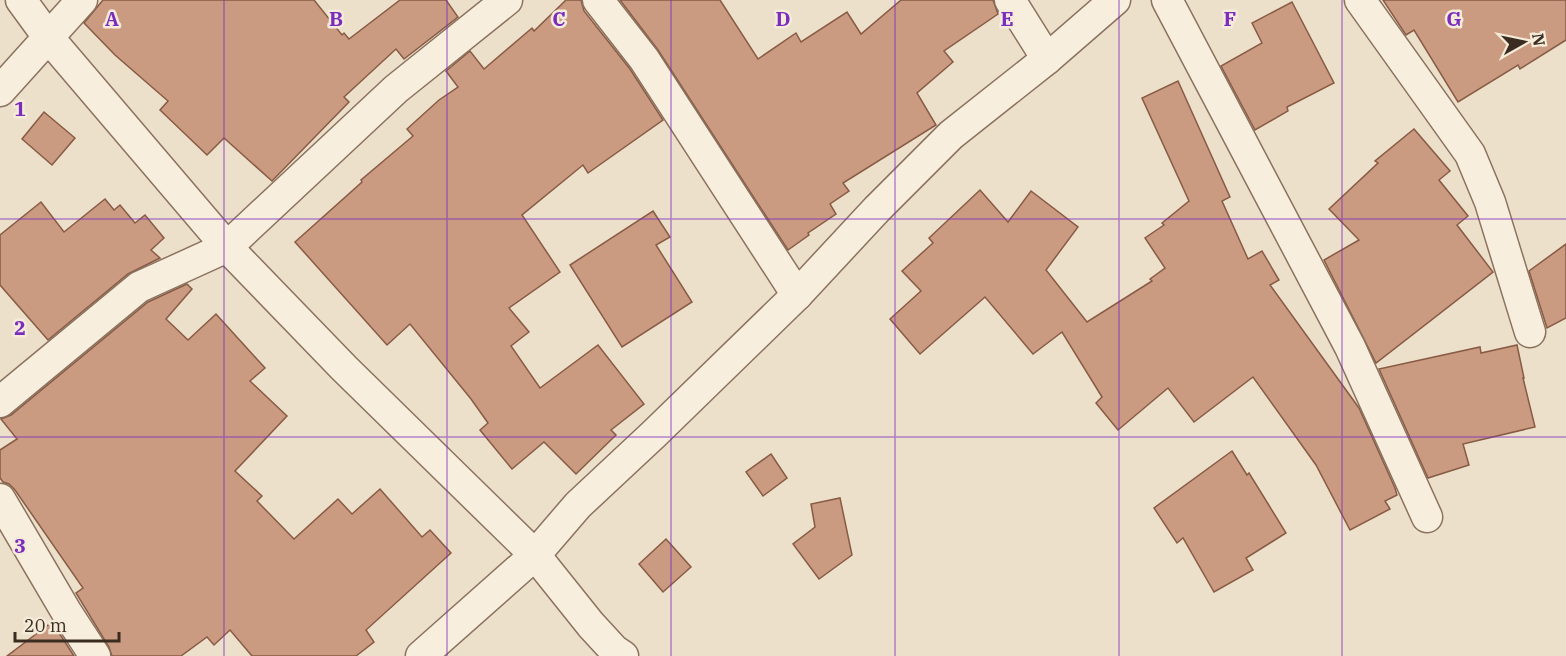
<svg xmlns="http://www.w3.org/2000/svg" width="1566" height="656" viewBox="0 0 1566 656" font-family="'IBM Plex Serif',serif">
<rect width="100%" height="100%" fill="#ede0ca"/>
<!-- building -->
<g fill="#ca9a81" stroke="#885b45" stroke-width="1.5">
<polygon points="103,0 314,0 342,35 344,33 349,39 400,0 446,0 458,17 404,59 396,49 344,97 349,102 272,181 224,138 207,155 160,110 168,101 115,55 84,23"/>
<polygon points="566,0 581,0 584,11 630,69 663,120 588,173 583,165 522,215 560,272 509,308 529,332 511,346 540,388 598,345 644,404 611,430 616,435 576,474 544,442 512,469 480,430 488,423 471,399 410,324 387,345 295,242 362,182 361,180 413,136 407,129 439,100 458,87 446,71 470,51 484,69 532,28 534,31"/>
<polygon points="620,0 720,0 758,59 796,33 801,42 847,12 861,34 901,0 993,0 998,14 944,51 953,62 917,93 936,125 843,183 849,191 830,204 836,214 808,233 809,235 788,250 658,50"/>
<polygon points="1383,0 1566,0 1566,40 1520,69 1518,65 1458,102 1414,30 1406,35"/>
<polygon points="1292,2 1334,83 1287,107 1288,111 1255,130 1221,66 1262,43 1252,23"/>
<polygon points="1178,81 1230,197 1222,201 1248,259 1262,251 1279,280 1270,285 1359,408 1395,488 1397,495 1385,501 1390,509 1350,530 1316,465 1253,377 1194,422 1168,388 1118,430 1096,403 1102,397 1062,332 1033,354 985,297 920,354 890,319 921,291 902,271 933,243 929,238 980,190 1008,222 1031,191 1078,227 1046,270 1087,322 1152,281 1150,279 1165,268 1145,238 1164,225 1162,223 1189,201 1142,98"/>
<polygon points="44,112 75,138 52,165 22,139"/>
<polygon points="1414,129 1450,171 1439,180 1468,216 1457,225 1493,272 1376,363 1324,260 1359,240 1329,209 1378,163 1375,161"/>
<polygon points="105,199 114,210 120,205 135,223 145,215 164,238 151,250 160,258 128,274 48,340 0,285 0,235 41,202 64,232"/>
<polygon points="653,211 670,237 656,245 692,302 622,347 570,265"/>
<polygon points="1566,244 1566,318 1547,328 1529,271"/>
<polygon points="187,284 192,289 166,319 188,340 216,314 265,368 250,381 287,416 235,471 262,496 257,501 294,539 338,499 352,514 380,489 422,537 430,530 451,553 366,630 374,642 356,656 252,656 230,630 214,645 207,637 181,656 112,656 109,647 76,593 83,588 15,490 9,484 3,482 0,478 0,450 17,439 1,419 11,415 148,302"/>
<polygon points="1517,345 1524,378 1523,378 1535,427 1463,444 1469,465 1428,478 1379,369 1480,347 1481,353"/>
<polygon points="1232,451 1247,475 1249,473 1286,533 1246,558 1253,570 1214,592 1183,538 1177,543 1154,508"/>
<polygon points="771,454 787,478 763,496 746,472"/>
<polygon points="840,498 852,555 819,579 793,544 815,527 811,504"/>
<polygon points="666,539 691,567 663,592 639,564"/>
<polygon points="52,622 74,656 7,656"/>
</g>
<g fill="none" stroke-linecap="round" stroke-linejoin="round">
<defs>
<g id="minor">
<polyline points="21,0 48,37 227,247 344,368 535,555 591,625 614,650 623,656"/>
<polyline points="598,0 644,59 797,295"/>
<polyline points="1010,0 1047,59"/>
<polyline points="1167,0 1350,347 1427,517"/>
<polyline points="1360,0 1470,154 1490,202 1530,332"/>
<polyline points="0,91 82,0"/>
<polyline points="0,402 139,287 227,247 396,89 507,0"/>
<polyline points="0,499 67,613 95,656"/>
<polyline points="421,656 535,555 578,505 654,434 797,295 877,209 951,135 1047,59 1115,0"/>
</g>
</defs>
<!-- minor casing -->
<use href="#minor" stroke="#8a725f" stroke-width="33"/>
<!-- minor -->
<use href="#minor" stroke="#f8eedd" stroke-width="30"/>
</g>
<!-- grid -->
<path fill="none" stroke="#7b2cbf" stroke-width="1.5" stroke-opacity="0.55" d="M224 0V656M447 0V656M671 0V656M895 0V656M1119 0V656M1342 0V656M0 219H1566M0 437H1566"/>
<g font-size="20" text-anchor="middle" font-weight="bold" fill="#7b2cbf" stroke="#f5ebd9" stroke-width="5" stroke-linejoin="round" paint-order="stroke">
<text x="112" y="26">A</text>
<text x="336" y="26">B</text>
<text x="559" y="26">C</text>
<text x="783" y="26">D</text>
<text x="1007" y="26">E</text>
<text x="1230" y="26">F</text>
<text x="1454" y="26">G</text>
<text x="20" y="116">1</text>
<text x="20" y="335">2</text>
<text x="20" y="553">3</text>
</g>
<!-- north arrow -->
<g transform="translate(1524 42) rotate(81)" stroke="#f5ebd9" stroke-width="4.5" paint-order="stroke">
<path d="M0-4.5L10 22L0 15L-10 22Z" fill="#3b2c21"/>
<text y="-9" font-size="16" font-weight="bold" text-anchor="middle" fill="#3b2c21">N</text>
</g>
<!-- scale -->
<path d="M15 632v9h104v-9" fill="none" stroke="#3b2c21" stroke-width="3"/>
<text x="24" y="632" font-size="18" fill="#3b2c21" stroke="#f5ebd9" stroke-width="4.5" paint-order="stroke">20 m</text>
</svg>
